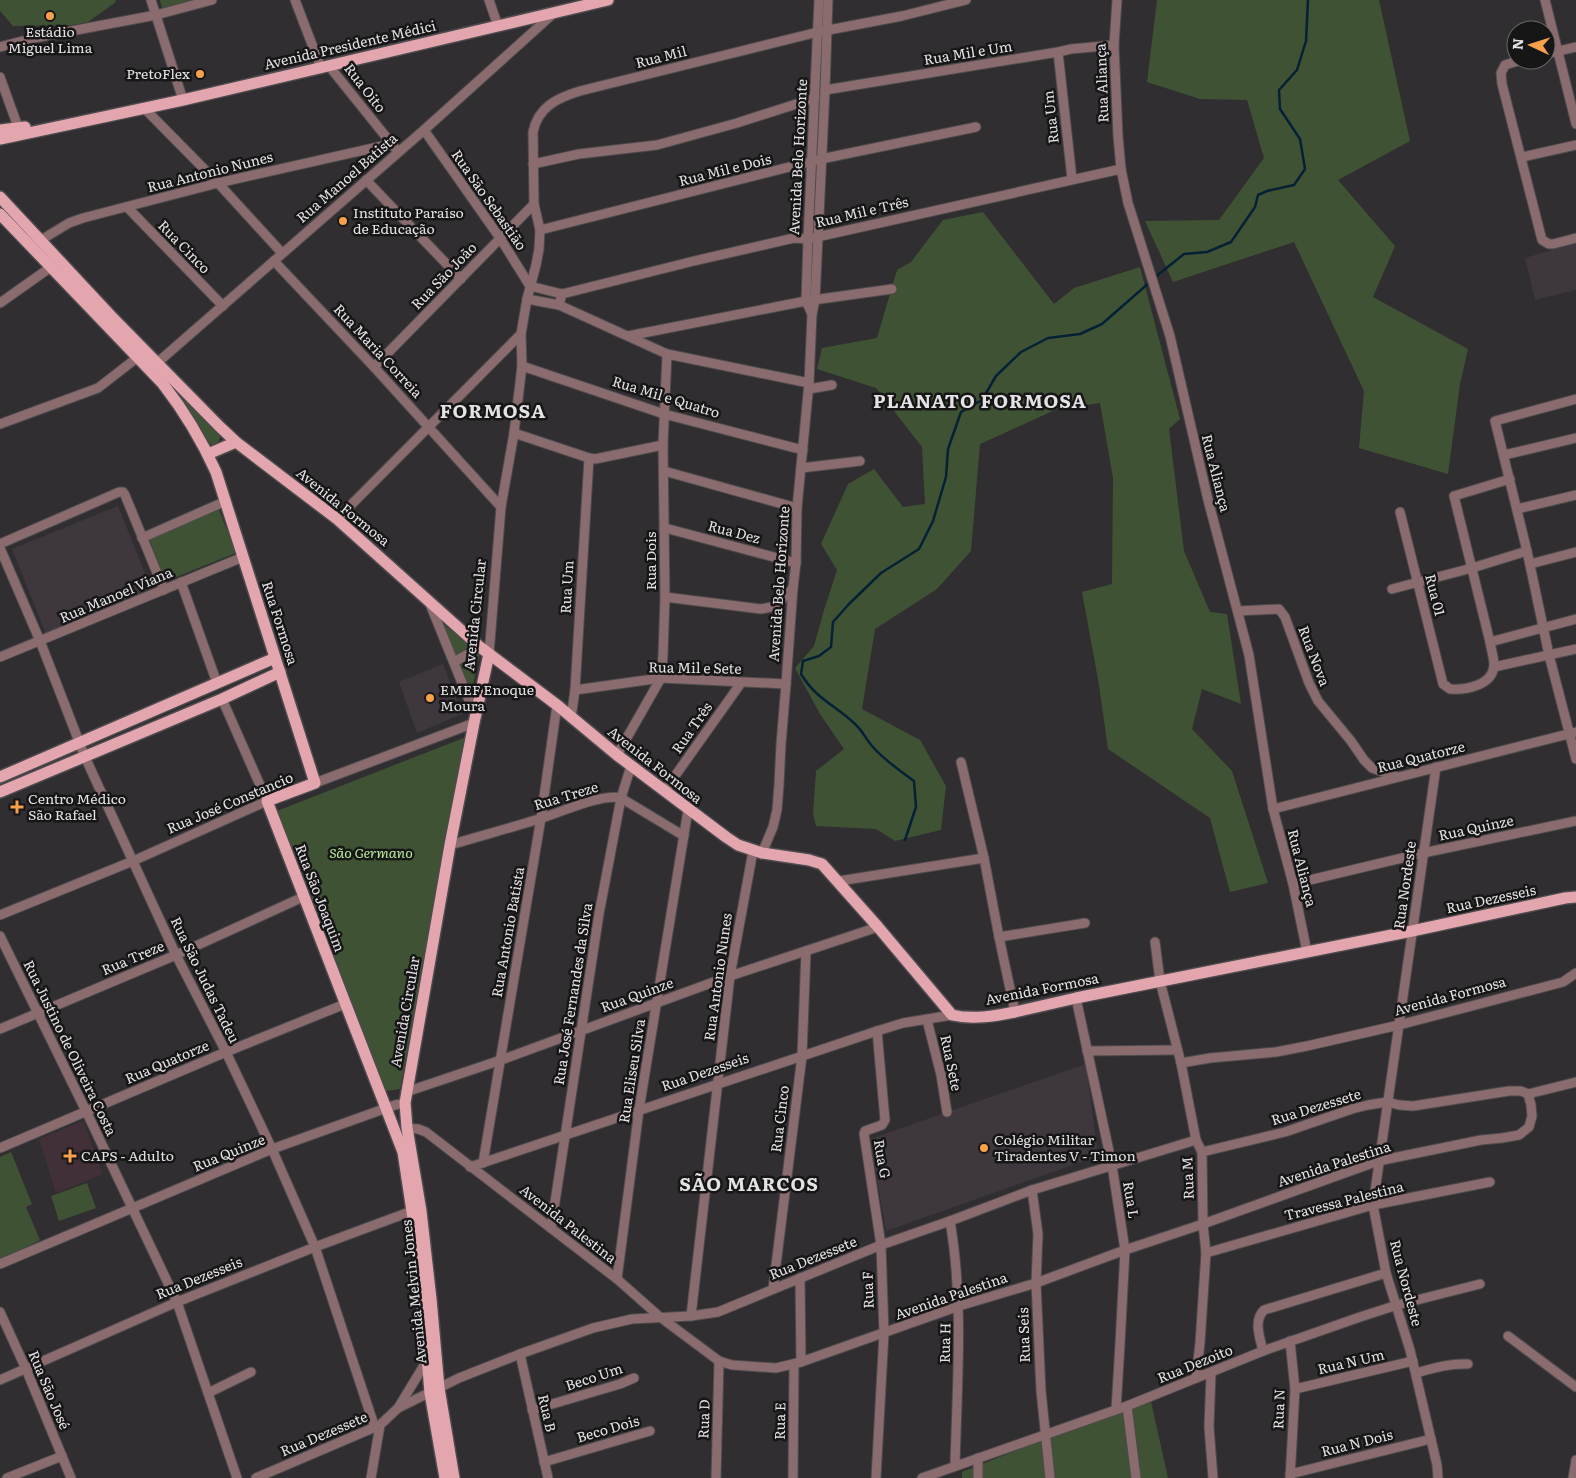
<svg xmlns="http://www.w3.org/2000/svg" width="1576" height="1478" viewBox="0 0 1576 1478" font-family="Literata,serif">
<rect width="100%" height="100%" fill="#302e30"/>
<!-- built -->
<g fill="#3e383e">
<polygon points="1576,243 1576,290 1535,300 1525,258"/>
<polygon points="118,506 152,591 46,634 12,549"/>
<polygon points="443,664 462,714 417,733 399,682"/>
<polygon points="1086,1064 1098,1156 886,1231 870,1139"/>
</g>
<!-- medical -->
<polygon fill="#423038" points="83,1121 103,1174 56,1193 39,1139"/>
<!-- green -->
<g fill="#3f5334">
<polygon points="0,0 115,0 116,2 88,22 72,25 13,26 0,11"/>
<polygon points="160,0 193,0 162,8"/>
<polygon points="1157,0 1379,0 1410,141 1338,180 1395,246 1373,297 1468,349 1460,384 1448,474 1359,448 1364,391 1294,242 1173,282 1145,221 1219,220 1264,158 1247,100 1200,99 1147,82"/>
<polygon points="983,212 1054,304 1074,288 1140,267 1180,419 1169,429 1184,551 1210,612 1227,614 1241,704 1202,689 1192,729 1232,771 1268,883 1230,892 1210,818 1108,749 1099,685 1082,592 1112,584 1113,478 1100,403 1057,409 980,444 971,551 937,589 875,629 862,709 920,740 946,786 941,830 895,841 876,829 816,826 813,814 816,771 844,749 820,714 795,668 814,646 824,610 837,570 821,544 848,484 874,469 903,507 925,504 922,447 876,388 817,369 822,348 877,338 897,270 911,262 943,220"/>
<path d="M184 398 220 434C220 443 215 447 206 443L182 401Z"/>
<polygon points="219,510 236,553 166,581 149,539"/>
<polygon points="443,624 480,653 471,695"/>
<polygon points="466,737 400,1089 386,1091 277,811"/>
<polygon points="11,1152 32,1204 26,1207 40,1240 0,1261 0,1157"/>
<polygon points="87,1183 96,1208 59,1221 51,1196"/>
<polygon points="1150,1397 1168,1478 962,1478 962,1472"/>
</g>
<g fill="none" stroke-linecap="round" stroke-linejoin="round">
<!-- stream -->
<g stroke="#052136" stroke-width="2.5">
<polyline points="1154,278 1184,254 1207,252 1231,242 1255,207 1258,195 1267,191 1294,185 1305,169 1300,139 1280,109 1279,90 1297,70 1306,41 1308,0"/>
<path d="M905 840 916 807 914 781C899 770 884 760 872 746 866 739 862 730 855 724 835 705 816 699 801 674L803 661 819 656 831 647 833 622 849 604 881 573 919 549 933 521 946 477 948 449 961 412 982 400 996 376 1021 352 1048 338 1080 334 1102 324 1150 282"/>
</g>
<defs>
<g id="minor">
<polyline points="151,0 183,100"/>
<polyline points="295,0 321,68"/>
<polyline points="489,0 498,26"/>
<polyline points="1117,0 1114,45 1118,136 1121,169 1128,203 1170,336 1208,500 1249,655 1273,809 1293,884 1307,952"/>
<polyline points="1545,0 1576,124"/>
<polyline points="0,47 34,38 156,15 212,0"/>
<polyline points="1058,52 1072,179"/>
<polyline points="1546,54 1576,47"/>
<polyline points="1521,60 1505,65 1501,73 1502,84 1542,240 1549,244 1553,244 1576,238"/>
<polyline points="329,66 395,148"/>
<polyline points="0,77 18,127"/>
<polyline points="825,90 1058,52 1071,49 1114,45"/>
<polyline points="144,108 218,183 282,253"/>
<polyline points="424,130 500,238 530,286"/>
<polyline points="1522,157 1576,145"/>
<polyline points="533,164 579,154 657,145 737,123 815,98"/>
<polyline points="366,180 461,279"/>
<polyline points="127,207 223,306"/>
<polyline points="540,230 821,159 976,127"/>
<polyline points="41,240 69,223 83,218 218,183 391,144"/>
<polyline points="274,261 374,367 501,507"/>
<polyline points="530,286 562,294"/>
<polyline points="527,299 559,305 667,354 809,383"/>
<polyline points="0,303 51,267"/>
<polyline points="559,305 562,294 694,261 794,238 808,239 1121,169"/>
<polyline points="812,314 806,301 808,239 819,0"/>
<polyline points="628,336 806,301 892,289"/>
<polyline points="157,363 424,130 554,13"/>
<polyline points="522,366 664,414 803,450"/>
<polyline points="374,367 534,204"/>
<polyline points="809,389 832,385"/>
<polyline points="1576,399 1495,421 1527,551 1549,655 1576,759"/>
<polyline points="0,424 98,388 138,357"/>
<polyline points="514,433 589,458 595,459 663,445"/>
<polyline points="1504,455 1576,438"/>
<polyline points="801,468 860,461"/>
<polyline points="664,471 797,508"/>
<polyline points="1510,479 1454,496 1490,642 1576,619"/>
<polyline points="1517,509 1576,495"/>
<path d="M1400 512 1443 684 1450 689C1465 690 1493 686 1494 665 1494 658 1491 649 1490 642"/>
<polyline points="337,519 521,334"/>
<polyline points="665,528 796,563"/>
<polyline points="142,538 226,501"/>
<polyline points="0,544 119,492 123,492 125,495 164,590"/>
<polyline points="0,548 40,641 85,757 176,955 226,1052 272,1149 315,1247 375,1428"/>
<polyline points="1530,564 1576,552"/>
<polyline points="181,582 217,683"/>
<polyline points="1392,589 1472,568 1527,551"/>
<polyline points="665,597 761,609 776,606 793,588"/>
<polyline points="430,604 475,715"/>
<polyline points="1238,611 1279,609 1285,617 1309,683 1318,701 1351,741 1364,760 1372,768 1397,777"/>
<path d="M489 654 501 507 514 433 522 366 521 334 527 299 536 265 539 249 540 230 534 204 533 132C538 107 557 98 580 91L818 32 902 16 966 0"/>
<polyline points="0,657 243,557"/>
<polyline points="454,662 480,647"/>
<polyline points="1494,667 1576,649"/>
<polyline points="575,690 661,678 786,684"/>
<polyline points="571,718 575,690 589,458"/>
<polyline points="617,755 661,678 663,655 665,597 663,445 667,354"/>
<polyline points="961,762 984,858 999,937 1015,1012"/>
<polyline points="1436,767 1373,1205 1386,1273 1410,1350 1437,1465 1438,1478"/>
<polyline points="315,783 474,723"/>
<polyline points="665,790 741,683"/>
<polyline points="1273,809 1576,732"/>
<path d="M450 845C480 836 510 828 539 819 559 813 602 793 621 798L684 836"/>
<polyline points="762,853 773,827 777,810 779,785 781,744 786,684 793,588 796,563 797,508 809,383 812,314 815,300 825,90 828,0"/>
<polyline points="839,881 984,858"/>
<polyline points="1293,884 1423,853 1576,821"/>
<polyline points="0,915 133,861 267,801 222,699"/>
<polyline points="0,936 86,1111 177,1302 237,1478"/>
<polyline points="999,937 1085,923"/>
<polyline points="1155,942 1160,981 1181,1063 1196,1140 1202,1152 1203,1224 1206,1253 1200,1343 1196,1378"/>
<polyline points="1076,998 1112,1165 1125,1250 1120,1344 1116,1410"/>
<polyline points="927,1020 941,1075 947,1112"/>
<polyline points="0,1029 176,955 303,897"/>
<polyline points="1087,1051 1176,1050"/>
<polyline points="1181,1063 1210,1058 1276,1052 1307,1046 1399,1025 1563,982 1576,973"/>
<polyline points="406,1092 501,1060 730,976 878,927"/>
<polyline points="1528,1094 1576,1082"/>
<polyline points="407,1128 418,1129 426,1132 617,1279 660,1317 719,1361 732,1365 776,1368 801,1362 959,1306 1036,1283 1125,1250 1203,1224 1378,1161 1481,1140 1502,1138 1519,1135 1529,1127 1532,1116 1531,1105 1528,1094"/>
<polyline points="0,1148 226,1052 345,1004"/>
<polyline points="1202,1152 1285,1132 1352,1109 1368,1105 1387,1102 1399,1105 1413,1106 1509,1091 1521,1091 1528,1094"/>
<polyline points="483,1163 541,818 557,705"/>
<polyline points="470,1167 877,1031 903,1023 952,1015"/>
<polyline points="1032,1190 1038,1234 1036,1283 1041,1391 1050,1478"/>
<path d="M950 1221C964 1302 957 1384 955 1466"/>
<polyline points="551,1228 599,914 621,798 631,766"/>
<polyline points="1206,1253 1373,1205 1490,1182"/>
<polyline points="0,1264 272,1149 395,1105 405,1103"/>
<polyline points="800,1278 801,1362"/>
<polyline points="617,1279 639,1110 688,810"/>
<polyline points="773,1289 802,1056 806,951"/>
<polyline points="0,1312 26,1369 71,1478"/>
<polyline points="691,1316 730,976 753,851"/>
<polyline points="1508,1336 1576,1387"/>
<polyline points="1290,1341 1295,1389 1290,1478"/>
<path d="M1263 1351C1260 1338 1253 1321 1264 1310L1386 1273"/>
<polyline points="520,1354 548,1478"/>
<polyline points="1211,1373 1209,1427 1213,1478"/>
<path d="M1416 1373C1434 1368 1450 1363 1468 1364"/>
<polyline points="0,1380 177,1302 315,1247 412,1211"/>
<polyline points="1295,1389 1413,1361"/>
<polyline points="208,1393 251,1372"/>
<polyline points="1127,1406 1136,1478"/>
<polyline points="398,1408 459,1378 520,1354 593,1328 632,1319 691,1316 718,1312 881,1245 950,1221 1032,1190 1196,1140"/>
<polyline points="532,1410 620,1384 634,1378"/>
<polyline points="978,1458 978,1478"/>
<polyline points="544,1462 650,1431"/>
<polyline points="1290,1474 1431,1439"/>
<polyline points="7,1478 62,1456"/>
<polyline points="256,1478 380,1425 398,1408 426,1362"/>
<polyline points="371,1478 380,1425"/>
<polyline points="716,1478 719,1361"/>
<polyline points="793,1478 794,1364"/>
<polyline points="876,1478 884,1333 881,1245 864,1134 865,1131 882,1125 885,1120 877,1031"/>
<polyline points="922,1478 1127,1406 1263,1351 1360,1317 1397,1305 1480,1284"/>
<polyline points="1573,1478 1576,1460"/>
</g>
<g id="major">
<polyline points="0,130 25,127"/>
<polyline points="0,139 183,100 608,0"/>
<path d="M0 197 111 316 219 426 236 442 337 519 480 647 557 705 617 755 726 837 738 845 762 853 809 860 822 864 878 927 952 1015C973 1020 995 1016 1015 1012L1076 998 1412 931 1565 898 1576 897"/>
<path d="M0 214 163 384C184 411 202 441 216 472L315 783 267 801 403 1152 419 1258 430 1393 445 1478"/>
<polyline points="208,454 236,442"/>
<polyline points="0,777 275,658"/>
<polyline points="0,792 222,699 280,672"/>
<polyline points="454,1478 439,1388 431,1299 421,1211 407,1128 405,1103 450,845 474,723 489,654"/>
</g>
</defs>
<!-- minor casing -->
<use href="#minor" stroke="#4d4b4d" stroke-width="11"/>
<!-- major casing -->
<use href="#major" stroke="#4d4b4d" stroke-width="14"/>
<!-- minor -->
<use href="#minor" stroke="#8a6b6e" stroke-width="9"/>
<!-- major -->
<use href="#major" stroke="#e4a6ae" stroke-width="11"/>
</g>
<!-- markers -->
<g fill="#f8a14a" stroke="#171617" stroke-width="2">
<circle cx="50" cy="16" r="5"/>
<circle cx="200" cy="74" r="5"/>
<circle cx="343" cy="221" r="5"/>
<circle cx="430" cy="698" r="5"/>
<path d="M14.5 799.5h5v5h5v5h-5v5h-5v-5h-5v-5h5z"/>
<circle cx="984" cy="1148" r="5"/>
<path d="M67.5 1148.5h5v5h5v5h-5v5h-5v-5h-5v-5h5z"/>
</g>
<g text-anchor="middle" stroke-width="5" stroke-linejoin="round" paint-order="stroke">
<!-- poi labels -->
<g font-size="14" fill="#e4e2e4" stroke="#171617" text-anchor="start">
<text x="50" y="37" text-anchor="middle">Estádio<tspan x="50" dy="16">Miguel Lima</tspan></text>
<text x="190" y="79" text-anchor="end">PretoFlex</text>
<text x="353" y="218">Instituto Paraíso<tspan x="353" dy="16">de Educação</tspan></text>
<text x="440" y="695">EMEF Enoque<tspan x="440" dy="16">Moura</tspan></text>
<text x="28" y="804">Centro Médico<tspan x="28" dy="16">São Rafael</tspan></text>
<text x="994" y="1145">Colégio Militar<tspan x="994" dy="16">Tiradentes V - Timon</tspan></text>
<text x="81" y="1161">CAPS - Adulto</text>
</g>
<!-- street labels -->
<g font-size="14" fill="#e4e2e4" stroke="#171617">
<text transform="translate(350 45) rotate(-13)" y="5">Avenida Presidente Médici</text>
<text transform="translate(968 53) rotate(-9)" y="5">Rua Mil e Um</text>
<text transform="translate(661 57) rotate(-14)" y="5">Rua Mil</text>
<text transform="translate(1102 83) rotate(-92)" y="5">Rua Aliança</text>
<text transform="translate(365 88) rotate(52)" y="5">Rua Oito</text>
<text transform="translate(1051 117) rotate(-96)" y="5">Rua Um</text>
<text transform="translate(798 157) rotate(-87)" y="5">Avenida Belo Horizonte</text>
<text transform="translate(725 170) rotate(-14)" y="5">Rua Mil e Dois</text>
<text transform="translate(210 172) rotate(-14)" y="5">Rua Antonio Nunes</text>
<text transform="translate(347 178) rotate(-41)" y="5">Rua Manoel Batista</text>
<text transform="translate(489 200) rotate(55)" y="5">Rua São Sebastião</text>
<text transform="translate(862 212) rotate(-13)" y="5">Rua Mil e Três</text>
<text transform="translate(184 247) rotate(46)" y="5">Rua Cinco</text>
<text transform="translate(444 276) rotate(-46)" y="5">Rua São João</text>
<text transform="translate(378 351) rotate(47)" y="5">Rua Maria Correia</text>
<text transform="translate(666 397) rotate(17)" y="5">Rua Mil e Quatro</text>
<text transform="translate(1216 473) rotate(76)" y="5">Rua Aliança</text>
<text transform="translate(343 507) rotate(39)" y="5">Avenida Formosa</text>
<text transform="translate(734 532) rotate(15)" y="5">Rua Dez</text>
<text transform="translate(651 561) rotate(-90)" y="5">Rua Dois</text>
<text transform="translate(779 584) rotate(-86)" y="5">Avenida Belo Horizonte</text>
<text transform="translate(567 587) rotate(-87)" y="5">Rua Um</text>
<text transform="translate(116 595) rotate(-23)" y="5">Rua Manoel Viana</text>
<text transform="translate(1435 595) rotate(76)" y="5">Rua 01</text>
<text transform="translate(475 615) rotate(-84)" y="5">Avenida Circular</text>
<text transform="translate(280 623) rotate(72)" y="5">Rua Formosa</text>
<text transform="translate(1314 656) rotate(69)" y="5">Rua Nova</text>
<text transform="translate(695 668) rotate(1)" y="5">Rua Mil e Sete</text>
<text transform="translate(692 728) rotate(-55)" y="5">Rua Três</text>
<text transform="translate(1421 757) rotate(-14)" y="5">Rua Quatorze</text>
<text transform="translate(655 765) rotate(38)" y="5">Avenida Formosa</text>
<text transform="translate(566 796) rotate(-17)" y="5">Rua Treze</text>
<text transform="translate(230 803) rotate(-23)" y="5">Rua José Constancio</text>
<text transform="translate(1476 828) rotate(-12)" y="5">Rua Quinze</text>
<text transform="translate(1302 868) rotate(76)" y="5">Rua Aliança</text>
<text transform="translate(1405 885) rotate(-82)" y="5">Rua Nordeste</text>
<text transform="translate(320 898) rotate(69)" y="5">Rua São Joaquim</text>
<text transform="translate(1491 899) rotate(-12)" y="5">Rua Dezesseis</text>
<text transform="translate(508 932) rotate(-80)" y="5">Rua Antonio Batista</text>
<text transform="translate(133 958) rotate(-23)" y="5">Rua Treze</text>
<text transform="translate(718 977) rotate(-82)" y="5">Rua Antonio Nunes</text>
<text transform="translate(205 980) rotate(64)" y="5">Rua São Judas Tadeu</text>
<text transform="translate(1042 989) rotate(-11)" y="5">Avenida Formosa</text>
<text transform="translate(573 994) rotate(-81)" y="5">Rua José Fernandes da Silva</text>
<text transform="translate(637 995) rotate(-20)" y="5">Rua Quinze</text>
<text transform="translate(1450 996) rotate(-15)" y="5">Avenida Formosa</text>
<text transform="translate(405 1012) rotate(-80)" y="5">Avenida Circular</text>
<text transform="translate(70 1048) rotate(64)" y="5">Rua Justino de Oliveira Costa</text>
<text transform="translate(167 1062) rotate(-23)" y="5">Rua Quatorze</text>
<text transform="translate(951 1063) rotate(78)" y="5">Rua Sete</text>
<text transform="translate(632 1071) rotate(-81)" y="5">Rua Eliseu Silva</text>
<text transform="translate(705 1072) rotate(-19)" y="5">Rua Dezesseis</text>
<text transform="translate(1316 1107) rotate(-17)" y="5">Rua Dezessete</text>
<text transform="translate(780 1119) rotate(-83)" y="5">Rua Cinco</text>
<text transform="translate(229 1153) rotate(-22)" y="5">Rua Quinze</text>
<text transform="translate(882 1159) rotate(80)" y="5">Rua G</text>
<text transform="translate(1334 1164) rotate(-18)" y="5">Avenida Palestina</text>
<text transform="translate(1188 1178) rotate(-92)" y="5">Rua M</text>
<text transform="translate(1131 1200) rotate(81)" y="5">Rua L</text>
<text transform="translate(1344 1201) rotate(-14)" y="5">Travessa Palestina</text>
<text transform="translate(568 1224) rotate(38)" y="5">Avenida Palestina</text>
<text transform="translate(813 1258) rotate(-22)" y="5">Rua Dezessete</text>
<text transform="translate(199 1278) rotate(-22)" y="5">Rua Dezesseis</text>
<text transform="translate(1406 1283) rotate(75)" y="5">Rua Nordeste</text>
<text transform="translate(868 1290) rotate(-92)" y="5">Rua F</text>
<text transform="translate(414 1292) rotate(-96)" y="5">Avenida Melvin Jones</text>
<text transform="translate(951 1296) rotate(-19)" y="5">Avenida Palestina</text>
<text transform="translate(1024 1335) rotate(-92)" y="5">Rua Seis</text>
<text transform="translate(945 1343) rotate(-89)" y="5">Rua H</text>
<text transform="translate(1351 1362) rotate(-13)" y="5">Rua N Um</text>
<text transform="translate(1195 1364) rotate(-22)" y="5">Rua Dezoito</text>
<text transform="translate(594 1377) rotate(-18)" y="5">Beco Um</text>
<text transform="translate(49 1390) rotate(67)" y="5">Rua São José</text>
<text transform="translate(1279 1409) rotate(-88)" y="5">Rua N</text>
<text transform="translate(547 1413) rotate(77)" y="5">Rua B</text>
<text transform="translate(704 1419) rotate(-88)" y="5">Rua D</text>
<text transform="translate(780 1421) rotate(-89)" y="5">Rua E</text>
<text transform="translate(608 1429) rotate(-16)" y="5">Beco Dois</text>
<text transform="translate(324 1434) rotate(-23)" y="5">Rua Dezessete</text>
<text transform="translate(1357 1443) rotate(-14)" y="5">Rua N Dois</text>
</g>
<!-- park labels -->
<g font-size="14" font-style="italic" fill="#b6e999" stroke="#171617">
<text x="371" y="858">São Germano</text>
</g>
<!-- district labels -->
<g font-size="19" font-weight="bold" letter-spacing="1" fill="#e4e2e4" stroke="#171617">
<text x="980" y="408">PLANATO FORMOSA</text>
<text x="493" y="418">FORMOSA</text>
<text x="749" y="1191">SÃO MARCOS</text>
</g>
</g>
<!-- north arrow -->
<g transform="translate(1531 45) rotate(274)"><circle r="24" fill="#171617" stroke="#696869"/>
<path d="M0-4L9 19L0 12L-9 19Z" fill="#f8a14a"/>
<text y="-8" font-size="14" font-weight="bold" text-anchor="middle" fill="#e4e2e4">N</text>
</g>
</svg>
